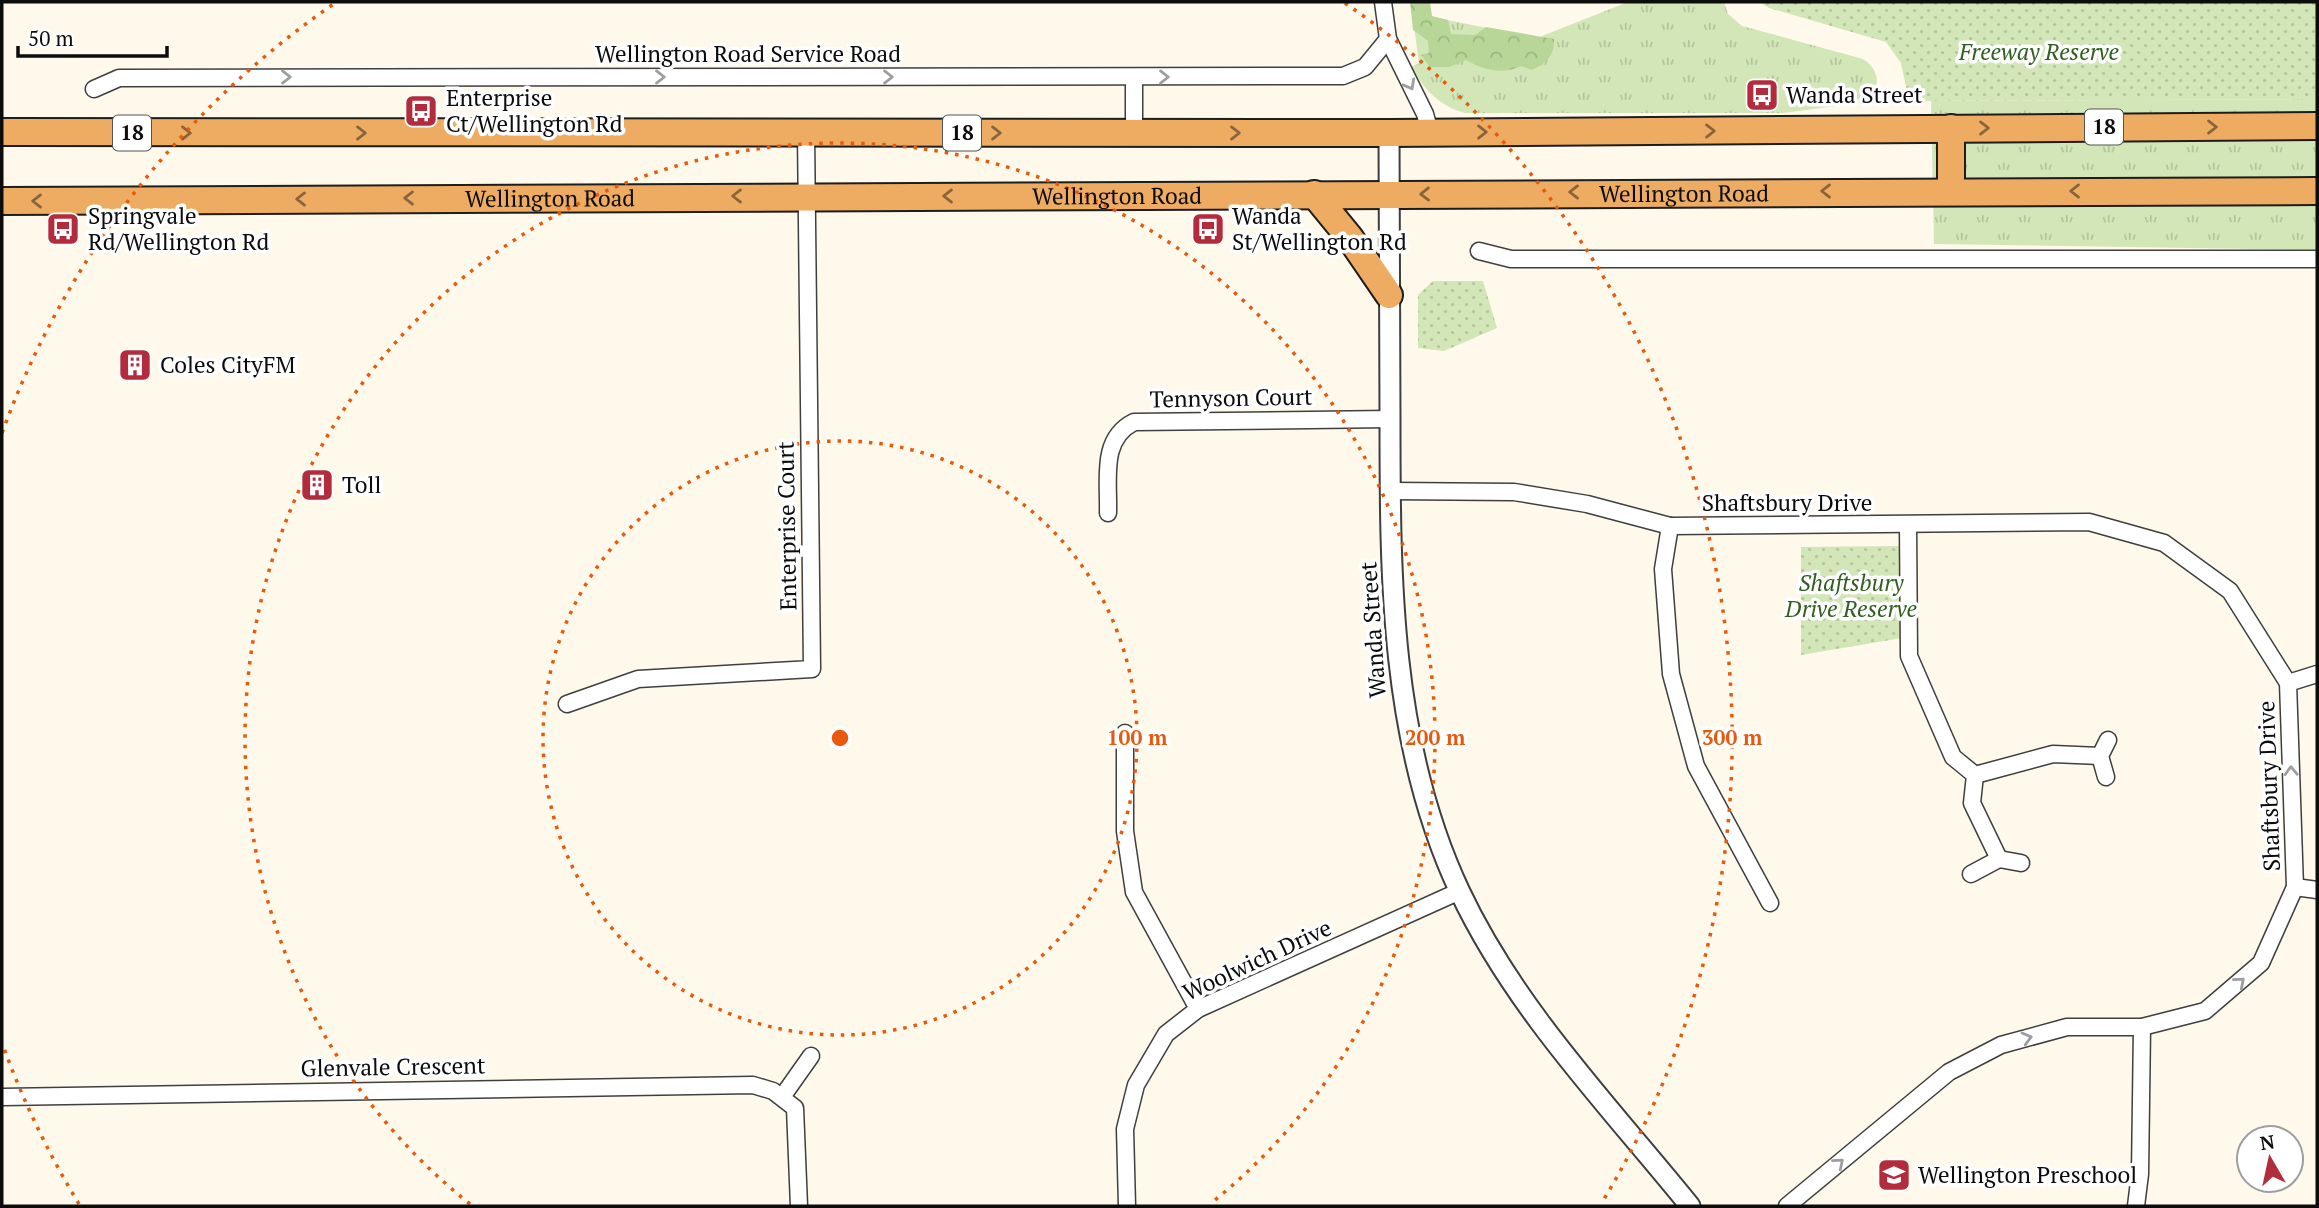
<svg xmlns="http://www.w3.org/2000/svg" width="2319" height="1208" viewBox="0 0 2319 1208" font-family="'PT Serif',serif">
<defs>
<pattern id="grass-tufts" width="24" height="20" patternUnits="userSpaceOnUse" patternTransform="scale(1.75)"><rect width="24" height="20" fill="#d3e6b7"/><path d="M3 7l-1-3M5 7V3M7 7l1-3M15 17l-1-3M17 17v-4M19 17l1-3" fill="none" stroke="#b4c49c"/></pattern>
<pattern id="forest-crowns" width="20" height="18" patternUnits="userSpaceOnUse" patternTransform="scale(1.75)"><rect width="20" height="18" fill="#b8d697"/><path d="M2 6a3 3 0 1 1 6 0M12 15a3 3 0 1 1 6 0" fill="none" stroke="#9db681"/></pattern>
<pattern id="park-dots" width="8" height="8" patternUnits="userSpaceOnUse" patternTransform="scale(1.75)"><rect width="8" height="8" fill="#d3e6b7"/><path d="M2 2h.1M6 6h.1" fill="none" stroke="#b4c49c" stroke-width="1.8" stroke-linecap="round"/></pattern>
</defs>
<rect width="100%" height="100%" fill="#fef9eb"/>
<!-- grass -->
<g fill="url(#grass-tufts)">
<path d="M1628 2H1724L1728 14 1742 26 1863 59C1883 72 1881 94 1859 103L1783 113H1465C1439 106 1425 90 1411 67L1419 63 1412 13 1537 38Z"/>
<polygon points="2317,99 2317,250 1934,244 1931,101"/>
</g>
<!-- forest -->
<path fill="url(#forest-crowns)" d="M1410 2H1430L1432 16 1448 20 1451 34 1475 35 1486 27 1554 39C1555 56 1546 63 1532 70L1521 66C1503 75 1483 70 1466 60L1449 67H1430L1421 55 1429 53 1428 41 1413 30Z"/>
<!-- park -->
<g fill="url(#park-dots)">
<polygon points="1760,2 2317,2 2317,99 1909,101 1901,63 1886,42 1769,8"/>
<polygon points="1433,281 1483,281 1497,328 1444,351 1418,348 1418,295"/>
<polygon points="1899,546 1902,638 1801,655 1801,547"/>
</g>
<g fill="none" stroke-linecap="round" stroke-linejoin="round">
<defs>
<g id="minor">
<polyline points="1383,2 1388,39 1425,114 1430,132"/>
<polyline points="1134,77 1134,133"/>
<polyline points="94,89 119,78 1343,76 1365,67 1388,39"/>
<polyline points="1479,251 1511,259 2317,259"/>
<polyline points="1390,491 1514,492 1587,504 1670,526 2089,522 2164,543 2230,591 2288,683 2295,887 2261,963 2205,1011 2142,1027 2067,1027 2001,1045 1949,1072 1787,1206"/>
<path d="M1108 513C1109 479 1100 439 1134 422L1390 419"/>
<polyline points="1908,525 1909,656 1953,757 1975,775 1972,803 1999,859"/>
<polyline points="1670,526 1663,569 1671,674 1696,766 1770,903"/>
<polyline points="2288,683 2317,674"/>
<polyline points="567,704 638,679 812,669 806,133"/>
<polyline points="1125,733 1125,831 1134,892 1198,1009"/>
<polyline points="1975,775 2053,754 2100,756"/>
<polyline points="2106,777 2100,756 2108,740"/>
<polyline points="1971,874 1999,859 2021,863"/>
<polyline points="2295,887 2317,890"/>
<polyline points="2,1097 753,1085 773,1091 795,1108 799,1206"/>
<polyline points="782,1097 811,1056"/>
<polyline points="1127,1206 1125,1129 1136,1085 1166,1034 1198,1009 1460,891"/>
<polyline points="2136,1206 2140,1174 2142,1027"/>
</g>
<path id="tertiary" d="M1389 133C1389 228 1389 323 1390 418 1390 578 1390 744 1460 892 1515 1009 1609 1106 1690 1206"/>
<g id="trunk">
<polyline points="1951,128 1951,190"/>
<polyline points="2,132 1389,133 2317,126"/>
<polyline points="1314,194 1350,238 1389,295"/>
<path id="s1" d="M2 201 2317 191"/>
</g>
</defs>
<!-- minor casing -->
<use href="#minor" stroke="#3f3f3f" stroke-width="19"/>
<!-- tertiary casing -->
<use href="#tertiary" stroke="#3f3f3f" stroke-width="23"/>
<!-- trunk casing -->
<use href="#trunk" stroke="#1d1d1d" stroke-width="30"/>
<!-- minor -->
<use href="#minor" stroke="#fff" stroke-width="16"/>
<!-- tertiary -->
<use href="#tertiary" stroke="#fff" stroke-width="19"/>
<!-- trunk -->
<use href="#trunk" stroke="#eeac62" stroke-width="26"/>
</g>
<!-- one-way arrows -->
<defs><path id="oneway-chevron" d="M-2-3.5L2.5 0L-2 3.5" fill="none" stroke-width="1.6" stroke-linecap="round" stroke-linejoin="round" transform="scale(1.75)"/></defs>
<g stroke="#9e9e9e">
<use href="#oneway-chevron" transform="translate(286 77)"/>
<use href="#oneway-chevron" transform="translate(660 77)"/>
<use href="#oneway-chevron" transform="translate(888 77)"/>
<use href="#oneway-chevron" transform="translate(1164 77)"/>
<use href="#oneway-chevron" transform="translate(1410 85) rotate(61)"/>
<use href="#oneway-chevron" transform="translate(2291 771) rotate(-92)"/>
<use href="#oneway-chevron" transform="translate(2240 982) rotate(-40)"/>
<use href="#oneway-chevron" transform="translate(2027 1038) rotate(-15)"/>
<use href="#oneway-chevron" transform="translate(1839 1163) rotate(-40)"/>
</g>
<g stroke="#88643b">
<use href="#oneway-chevron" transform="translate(2212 127)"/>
<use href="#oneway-chevron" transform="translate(1984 128)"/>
<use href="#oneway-chevron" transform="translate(1710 131)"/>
<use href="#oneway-chevron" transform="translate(1482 132)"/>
<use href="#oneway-chevron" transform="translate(186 133)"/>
<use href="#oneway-chevron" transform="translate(361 133)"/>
<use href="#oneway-chevron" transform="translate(996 133)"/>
<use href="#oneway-chevron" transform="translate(1235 133)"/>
<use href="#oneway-chevron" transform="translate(1826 191) rotate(180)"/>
<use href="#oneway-chevron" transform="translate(2075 191) rotate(-180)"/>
<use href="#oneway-chevron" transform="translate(1574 192) rotate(180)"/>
<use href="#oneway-chevron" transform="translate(1425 194) rotate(179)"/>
<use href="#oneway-chevron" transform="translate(737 196) rotate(180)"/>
<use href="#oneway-chevron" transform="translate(948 196) rotate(180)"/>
<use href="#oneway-chevron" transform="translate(409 198) rotate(180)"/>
<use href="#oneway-chevron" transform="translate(301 199) rotate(180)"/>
<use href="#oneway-chevron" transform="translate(37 201) rotate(180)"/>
</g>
<!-- distance rings -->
<g fill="none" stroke="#e8590c" stroke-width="3.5" stroke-dasharray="3.5 7">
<circle cx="840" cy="738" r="297"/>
<path d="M470 1204A595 595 0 1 1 1210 1204"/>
<path d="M79 1204A892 892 0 0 1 2 1043M2 433A892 892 0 0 1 335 3M1345 3A892 892 0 0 1 1601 1204"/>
</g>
<!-- icons -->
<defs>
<symbol id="bus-square" viewBox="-11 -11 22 22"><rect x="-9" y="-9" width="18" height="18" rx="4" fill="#b32c3d" stroke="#fff"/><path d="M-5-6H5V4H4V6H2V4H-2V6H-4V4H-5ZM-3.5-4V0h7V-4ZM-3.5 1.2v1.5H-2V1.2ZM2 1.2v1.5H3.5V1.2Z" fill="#fff"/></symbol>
<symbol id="building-square" viewBox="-11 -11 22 22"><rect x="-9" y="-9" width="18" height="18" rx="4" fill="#b32c3d" stroke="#fff"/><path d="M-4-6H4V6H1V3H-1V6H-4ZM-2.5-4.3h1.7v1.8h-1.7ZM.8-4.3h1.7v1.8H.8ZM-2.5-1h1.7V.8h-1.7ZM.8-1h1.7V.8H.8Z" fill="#fff"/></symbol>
<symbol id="school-square" viewBox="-11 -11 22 22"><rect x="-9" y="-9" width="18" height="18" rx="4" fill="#b32c3d" stroke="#fff"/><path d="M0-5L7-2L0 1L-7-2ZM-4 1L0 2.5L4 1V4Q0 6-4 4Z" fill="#fff"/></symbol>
</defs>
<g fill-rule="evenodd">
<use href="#bus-square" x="1743" y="76" width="38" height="38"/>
<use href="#bus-square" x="402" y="92" width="38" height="38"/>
<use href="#bus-square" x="44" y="210" width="38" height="38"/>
<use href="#bus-square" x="1189" y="210" width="38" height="38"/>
<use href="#building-square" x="116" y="346" width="38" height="38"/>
<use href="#building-square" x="298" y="466" width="38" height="38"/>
<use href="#school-square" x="1875" y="1156" width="38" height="38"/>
</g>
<g text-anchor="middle" stroke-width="7" stroke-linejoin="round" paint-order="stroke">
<!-- shield labels -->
<g fill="#fff" stroke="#555" stroke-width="2">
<rect x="2085" y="109.5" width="38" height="35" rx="5"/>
<rect x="113" y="115.5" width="38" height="35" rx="5"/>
<rect x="943" y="115.5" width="38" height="35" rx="5"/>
</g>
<g font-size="21" font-weight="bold" fill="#0c0c0c">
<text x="2104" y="134">18</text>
<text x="132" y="140">18</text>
<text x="962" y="140">18</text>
</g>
<!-- park labels -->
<g font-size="23" font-style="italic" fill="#325f20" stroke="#fff">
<text x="2039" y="60">Freeway Reserve</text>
<text x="1851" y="591">Shaftsbury<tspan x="1851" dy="26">Drive Reserve</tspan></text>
</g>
<!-- street labels -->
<g font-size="23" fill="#0c0c0c" stroke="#fff">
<text x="748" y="62">Wellington Road Service Road</text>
<text dy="8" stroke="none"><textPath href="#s1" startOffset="1682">Wellington Road</textPath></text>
<text dy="8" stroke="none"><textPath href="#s1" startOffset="1115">Wellington Road</textPath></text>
<text dy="8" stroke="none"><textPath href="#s1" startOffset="548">Wellington Road</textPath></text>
<text transform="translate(1231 398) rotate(-1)" y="8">Tennyson Court</text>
<text x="1787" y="511">Shaftsbury Drive</text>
<text transform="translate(787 526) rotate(-91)" y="8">Enterprise Court</text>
<text transform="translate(1373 630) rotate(-94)" y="8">Wanda Street</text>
<text transform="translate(2269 786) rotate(-92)" y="8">Shaftsbury Drive</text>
<text transform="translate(1257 960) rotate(-25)" y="8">Woolwich Drive</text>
<text transform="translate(393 1067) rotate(-1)" y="8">Glenvale Crescent</text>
</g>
<!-- poi labels -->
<g font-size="23" fill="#0c0c0c" stroke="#fff" text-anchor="start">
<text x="1786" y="103">Wanda Street</text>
<text x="446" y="106">Enterprise<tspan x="446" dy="26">Ct/Wellington Rd</tspan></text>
<text x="88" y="224">Springvale<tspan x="88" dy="26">Rd/Wellington Rd</tspan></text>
<text x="1232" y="224">Wanda<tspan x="1232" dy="26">St/Wellington Rd</tspan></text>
<text x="160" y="373">Coles CityFM</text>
<text x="342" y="493">Toll</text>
<text x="1918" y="1183">Wellington Preschool</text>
</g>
</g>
<circle cx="840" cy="738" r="10" fill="#e8590c" stroke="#fff" stroke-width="3.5"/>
<g font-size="21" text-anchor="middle" font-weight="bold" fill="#e8590c" stroke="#fff" stroke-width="7" stroke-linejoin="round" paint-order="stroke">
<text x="1137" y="745">100 m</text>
<text x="1435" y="745">200 m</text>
<text x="1732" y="745">300 m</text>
</g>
<!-- border -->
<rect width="2319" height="1208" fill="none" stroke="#0c0c0c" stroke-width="7"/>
<!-- north arrow -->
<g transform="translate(2270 1159) rotate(351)"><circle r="33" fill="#ffffff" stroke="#9e9e9e" stroke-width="2"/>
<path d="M0-5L12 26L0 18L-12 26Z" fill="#b32c3d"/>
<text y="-10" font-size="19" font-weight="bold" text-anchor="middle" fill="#0c0c0c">N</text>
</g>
<!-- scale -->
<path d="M18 46v10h149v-10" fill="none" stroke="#0c0c0c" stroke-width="3.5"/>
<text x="28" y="46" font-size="21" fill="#0c0c0c" stroke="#ffffff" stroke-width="5" paint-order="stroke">50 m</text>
</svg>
